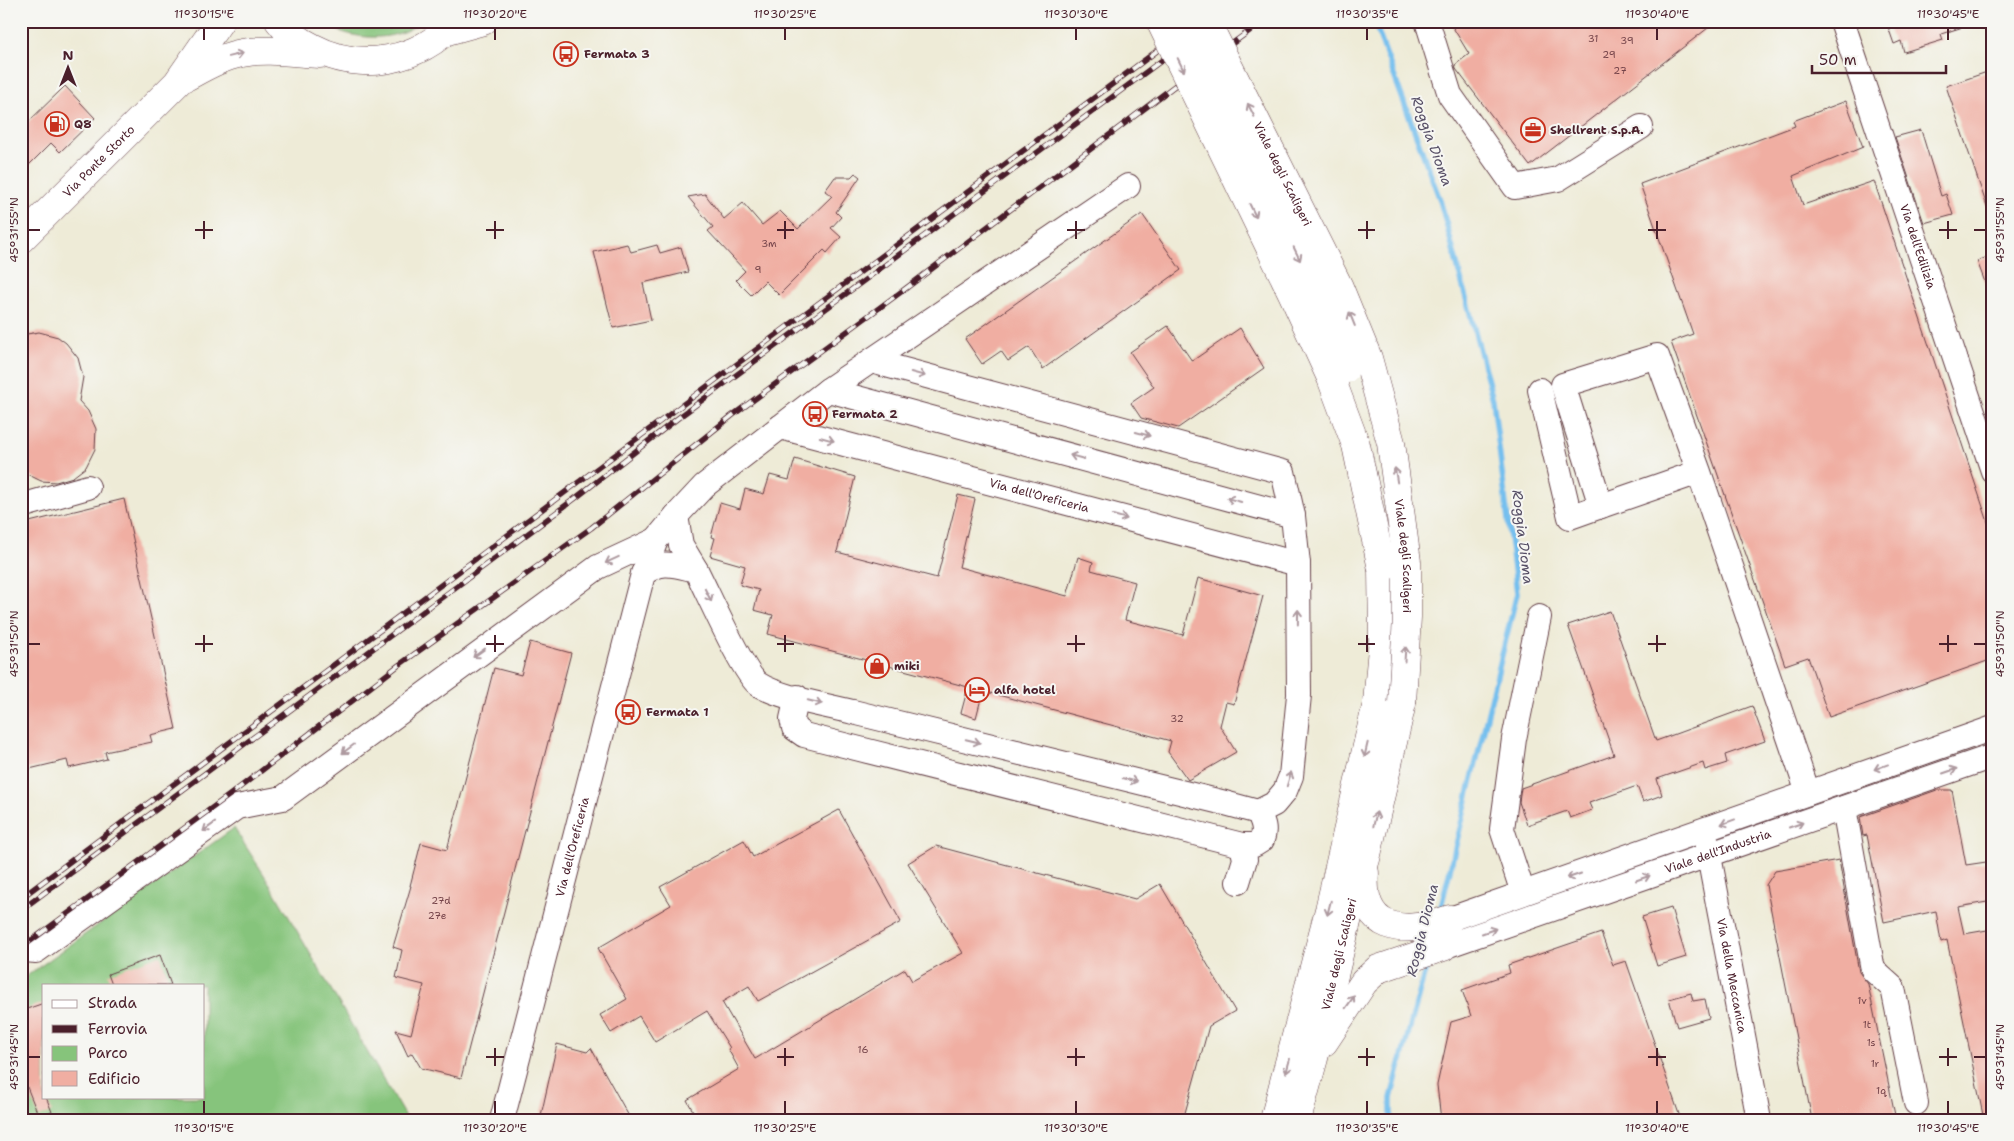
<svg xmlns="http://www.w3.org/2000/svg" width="2014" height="1141" viewBox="0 0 2014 1141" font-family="'Shantell Sans',sans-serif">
<rect width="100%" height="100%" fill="#f6f6f2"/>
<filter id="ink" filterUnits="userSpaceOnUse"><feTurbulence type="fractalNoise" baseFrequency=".02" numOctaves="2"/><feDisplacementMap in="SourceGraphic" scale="10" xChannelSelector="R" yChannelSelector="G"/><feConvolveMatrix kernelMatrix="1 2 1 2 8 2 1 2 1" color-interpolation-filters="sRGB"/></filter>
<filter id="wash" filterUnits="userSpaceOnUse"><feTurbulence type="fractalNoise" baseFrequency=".0096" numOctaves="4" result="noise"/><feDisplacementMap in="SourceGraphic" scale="20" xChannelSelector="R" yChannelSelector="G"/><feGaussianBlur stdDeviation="1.12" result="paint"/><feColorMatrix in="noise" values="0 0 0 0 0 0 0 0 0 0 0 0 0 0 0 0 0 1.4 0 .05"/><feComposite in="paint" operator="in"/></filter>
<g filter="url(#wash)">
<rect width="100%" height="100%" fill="#eeebd7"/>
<!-- green -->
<g fill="#86c47b" stroke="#687253" fill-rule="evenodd">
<path d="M319 21H422C393 45 348 40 319 21Z"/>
<path d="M234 828 268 881 407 1120H21V980ZM44 985H204V1097H44Z"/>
</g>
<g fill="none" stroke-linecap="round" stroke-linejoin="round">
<!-- stream -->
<g stroke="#75bfee" stroke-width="5.5">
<polyline points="1374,21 1440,200 1493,400 1517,593 1439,915"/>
<polyline points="1391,1120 1391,1098 1428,960"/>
</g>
</g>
<g id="blocks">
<!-- building -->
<g fill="#f0aea2">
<polygon points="1449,21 1717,21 1530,166 1456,69 1455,65 1469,54"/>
<polygon points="1886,21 1972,21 1972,24 1941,34 1943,40 1904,52 1901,41 1894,44"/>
<polygon points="1993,70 1993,214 1990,215 1946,86"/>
<polygon points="65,86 95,118 60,152 51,143 21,173 21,129"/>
<polygon points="1846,101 1863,147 1793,176 1803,205 1874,181 1993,537 1993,659 1829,717 1808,657 1785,665 1671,342 1693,334 1640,184 1795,126 1793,121"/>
<polygon points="1921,130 1941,196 1946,194 1953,215 1924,223 1895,137"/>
<polygon points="855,173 860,177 836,212 841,217 831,228 841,237 827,253 824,250 779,295 765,281 751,295 736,280 745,271 708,231 713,227 688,197 705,194 724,219 743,203 762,225 780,211 798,229 832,196 825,191 835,177 851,177"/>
<polygon points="1142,214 1181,270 1043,369 1029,347 1008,361 1001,351 982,364 965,339"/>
<polygon points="627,244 631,252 657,245 660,253 681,247 688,272 643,283 651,320 613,328 594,252"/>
<polygon points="1993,255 1993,298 1991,298 1977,261"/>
<polygon points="1168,326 1192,361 1240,328 1264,368 1178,428 1141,418 1131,403 1154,387 1130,352"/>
<polygon points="39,332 58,337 66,343 78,358 83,377 79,401 88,411 96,429 95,449 86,467 73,477 56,482 41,481 21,471 21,335"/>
<polygon points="795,459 855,477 837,552 937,578 958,495 975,499 959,567 1067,596 1078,557 1093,562 1091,570 1135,582 1125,620 1183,635 1198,578 1263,596 1234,704 1226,702 1220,726 1236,752 1188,780 1168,752 1171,741 983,691 976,718 961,713 968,687 768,634 773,615 754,610 759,590 740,585 745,566 710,556 715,538 711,537 720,503 740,509 745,489 764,494 770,475 789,480"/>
<polygon points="124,499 176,729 150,735 152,742 105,752 107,759 69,768 67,760 21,771 21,524"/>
<polygon points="1610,611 1656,741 1752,706 1765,741 1725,755 1727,763 1705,770 1703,763 1657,779 1662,795 1643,802 1637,786 1589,803 1592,810 1570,818 1567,811 1527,825 1519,802 1521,788 1614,755 1568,625"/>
<polygon points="530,642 571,653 461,1078 421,1068 412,1053 408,1056 396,1030 411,1034 424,985 396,978 402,950 393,947 411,886 410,886 421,843 447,850 494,668 521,675"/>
<polygon points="1937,790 1952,790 1966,865 1993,861 1993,901 1958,907 1964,934 1993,929 1993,1120 1984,1120 1947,940 1941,942 1936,911 1884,922 1867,835 1863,836 1860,817"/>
<polygon points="839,810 901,922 758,1001 749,986 722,1002 755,1059 905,969 912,981 963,953 908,863 936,846 1135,899 1160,884 1235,1011 1209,1026 1183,1120 698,1120 687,1100 739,1069 728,1049 730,1048 707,1011 655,1042 639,1016 611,1033 600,1015 627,999 598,948 671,905 660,887 744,840 753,857"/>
<polygon points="1839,860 1859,972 1868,984 1896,1120 1812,1120 1766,885 1775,871"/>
<polygon points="1671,908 1686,957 1657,966 1642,917"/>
<polygon points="1601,933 1613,965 1626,961 1681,1120 1441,1120 1437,1085 1451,1022 1471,1016 1462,990 1510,973 1508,965"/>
<polygon points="160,955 171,985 112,985 108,974"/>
<polygon points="1691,993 1693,1001 1705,999 1709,1018 1677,1027 1669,999"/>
<polygon points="44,1003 44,1097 46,1097 52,1112 39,1117 21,1072 21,1011"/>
<polygon points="557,1044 587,1052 591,1048 631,1120 540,1120"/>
</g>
</g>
</g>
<g filter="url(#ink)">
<use href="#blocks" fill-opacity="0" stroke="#633e45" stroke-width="1"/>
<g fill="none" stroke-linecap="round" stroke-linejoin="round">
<defs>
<g id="minor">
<polyline points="1427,21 1450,95 1515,187 1558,179 1641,127"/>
<path id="s1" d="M1842 21 1993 471"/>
<polyline points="871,361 1283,472 1293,516"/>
<polyline points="828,390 1293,516 1298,564 1299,695 1291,776 1285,791 1274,804 1258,812"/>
<polyline points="1540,390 1570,517 1601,506"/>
<path id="s2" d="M780 427 1298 564"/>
<polyline points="1699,472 1601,506 1563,385 1657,356 1699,472 1808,793"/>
<polyline points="21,506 88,487"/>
<polyline points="676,516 681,545 696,570"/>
<path d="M643 574C662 559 674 565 696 570 707 591 743 673 758 684 777 697 829 706 853 712L1225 803 1258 812C1263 822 1266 829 1262 840L1254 845H1242L804 735 794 728 792 719 797 697"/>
<polyline points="1844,808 1873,970 1893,988 1916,1103"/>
<path id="s3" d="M1706 840 1759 1120"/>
<polyline points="1238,882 1245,859 1242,845"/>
<polyline points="1523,893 1502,829 1514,739 1539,617"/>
<polyline points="1450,919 1993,728"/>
<polyline points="21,947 25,950 36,951 237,807 283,798 598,567 656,540"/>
<path id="s4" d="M1443 947 1993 756"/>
<path id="s5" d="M502 1120 643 574 656 540 676 516 704 486 828 390 1128 186"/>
</g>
<g id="major">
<path d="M279 21C287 32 300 41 312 47 361 73 418 62 456 21"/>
<path d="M184 78C203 68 221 57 242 53 267 48 295 53 320 54"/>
<path id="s6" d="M21 239 177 83 220 21"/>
</g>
<g id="highway">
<polyline points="447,31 483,21"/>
<path d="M1365 873C1360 933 1405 935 1450 919"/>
<polyline points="1324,1042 1364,982 1378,969 1443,947"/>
<polyline points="1274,1120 1329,910 1377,703 1383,637 1382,569"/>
<path id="s7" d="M1297 1120 1314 1058 1352 901 1366 859 1402 703"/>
</g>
</defs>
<!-- minor casing -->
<use href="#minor" stroke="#633e45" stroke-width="26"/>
<!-- major casing -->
<use href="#major" stroke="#633e45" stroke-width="29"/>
<!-- highway casing -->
<use href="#highway" stroke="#633e45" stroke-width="29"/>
<!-- minor -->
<use href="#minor" stroke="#fff" stroke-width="24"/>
<!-- major -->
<use href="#major" stroke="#fff" stroke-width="28"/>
<!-- highway -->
<use href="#highway" stroke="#fff" stroke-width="28"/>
<defs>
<g id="rail">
<polyline points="21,898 1197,21"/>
<polyline points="21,910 577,497 678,418 1215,21"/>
<polyline points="21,948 231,794 399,665 591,528 733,415 905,289 1177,84 1263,21"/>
</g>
</defs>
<!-- rail casing -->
<use href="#rail" stroke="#4a1f2b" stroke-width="5.5"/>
<!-- rail -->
<use href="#rail" stroke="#f6f6f2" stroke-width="4" stroke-dasharray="11" stroke-linecap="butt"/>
<defs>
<g id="highway-bridge">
<polyline points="1160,21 1292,293 1331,378 1356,445 1382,569"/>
<polyline points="1184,21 1319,298 1345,369"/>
<path id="s8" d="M1206 21 1339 287 1368 358 1391 443 1407 562V617L1402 703"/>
</g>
</defs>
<!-- highway-bridge casing -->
<use href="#highway-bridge" stroke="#633e45" stroke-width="29" stroke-linecap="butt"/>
<!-- highway-bridge -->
<use href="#highway-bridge" stroke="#fff" stroke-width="28"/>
</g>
<!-- one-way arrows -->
<defs><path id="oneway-shaft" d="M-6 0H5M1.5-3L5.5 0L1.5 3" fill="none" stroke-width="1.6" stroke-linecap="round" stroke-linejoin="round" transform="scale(1.25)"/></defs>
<g stroke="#ae9aa0">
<use href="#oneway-shaft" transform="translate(236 55) rotate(-14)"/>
<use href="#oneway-shaft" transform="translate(1181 65) rotate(64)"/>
<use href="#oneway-shaft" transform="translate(1251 110) rotate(-117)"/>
<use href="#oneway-shaft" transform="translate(1253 211) rotate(64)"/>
<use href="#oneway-shaft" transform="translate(1297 254) rotate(64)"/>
<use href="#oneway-shaft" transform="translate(1352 319) rotate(-112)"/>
<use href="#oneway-shaft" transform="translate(918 374) rotate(15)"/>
<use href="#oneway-shaft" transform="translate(1143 434) rotate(15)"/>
<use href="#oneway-shaft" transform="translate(827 439) rotate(15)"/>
<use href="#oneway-shaft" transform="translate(1077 457) rotate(-165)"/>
<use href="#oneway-shaft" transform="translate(1396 475) rotate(-99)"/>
<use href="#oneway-shaft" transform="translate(1234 500) rotate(-165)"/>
<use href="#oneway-shaft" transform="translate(1120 517) rotate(15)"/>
<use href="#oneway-shaft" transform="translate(612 560) rotate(155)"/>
<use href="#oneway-shaft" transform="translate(708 595) rotate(63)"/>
<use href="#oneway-shaft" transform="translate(1298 617) rotate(-89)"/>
<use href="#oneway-shaft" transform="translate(479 653) rotate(144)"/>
<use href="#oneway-shaft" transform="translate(1405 654) rotate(-86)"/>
<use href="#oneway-shaft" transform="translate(815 702) rotate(14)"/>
<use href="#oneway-shaft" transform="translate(973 741) rotate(14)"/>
<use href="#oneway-shaft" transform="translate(348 749) rotate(143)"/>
<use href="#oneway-shaft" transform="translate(1366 750) rotate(103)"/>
<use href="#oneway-shaft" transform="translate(1881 767) rotate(160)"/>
<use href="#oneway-shaft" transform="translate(1950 771) rotate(-19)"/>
<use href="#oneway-shaft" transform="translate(1289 779) rotate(-73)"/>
<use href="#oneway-shaft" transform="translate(1130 780) rotate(14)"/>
<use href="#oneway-shaft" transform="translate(1375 819) rotate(-77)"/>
<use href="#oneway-shaft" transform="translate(1728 822) rotate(160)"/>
<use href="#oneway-shaft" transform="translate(1796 825) rotate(-19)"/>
<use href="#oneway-shaft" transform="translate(209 827) rotate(144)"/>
<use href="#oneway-shaft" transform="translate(1574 876) rotate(161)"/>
<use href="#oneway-shaft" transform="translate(1643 878) rotate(-19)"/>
<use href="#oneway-shaft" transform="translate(1329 908) rotate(104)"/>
<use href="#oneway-shaft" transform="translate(1489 931) rotate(-19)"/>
<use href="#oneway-shaft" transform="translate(1350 1002) rotate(-55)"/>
<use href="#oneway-shaft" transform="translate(1288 1066) rotate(105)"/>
</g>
</g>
<!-- ticks -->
<path fill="none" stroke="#4a1f2b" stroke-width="2" d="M204 28V40M495 28V40M785 28V40M1076 28V40M1367 28V40M1657 28V40M1948 28V40M204 221V239M495 221V239M785 221V239M1076 221V239M1367 221V239M1657 221V239M1948 221V239M28 230H40M195 230H213M486 230H504M777 230H794M1067 230H1085M1358 230H1375M1648 230H1666M1939 230H1957M1974 230H1986M204 635V652M495 635V652M785 635V652M1076 635V652M1367 635V652M1657 635V652M1948 635V652M28 644H40M195 644H213M486 644H504M777 644H794M1067 644H1085M1358 644H1375M1648 644H1666M1939 644H1957M1974 644H1986M495 1048V1066M785 1048V1066M1076 1048V1066M1367 1048V1066M1657 1048V1066M1948 1048V1066M28 1057H40M486 1057H504M777 1057H794M1067 1057H1085M1358 1057H1375M1648 1057H1666M1939 1057H1957M1974 1057H1986M204 1101V1114M495 1101V1114M785 1101V1114M1076 1101V1114M1367 1101V1114M1657 1101V1114M1948 1101V1114"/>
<!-- icons -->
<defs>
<symbol id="bus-ring" viewBox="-11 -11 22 22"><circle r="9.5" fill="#f6f6f2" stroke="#c8321e" stroke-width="1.5"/><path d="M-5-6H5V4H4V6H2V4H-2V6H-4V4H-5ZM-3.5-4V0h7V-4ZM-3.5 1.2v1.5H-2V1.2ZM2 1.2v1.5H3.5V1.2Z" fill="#c8321e"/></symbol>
<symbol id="fuel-ring" viewBox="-11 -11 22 22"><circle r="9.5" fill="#f6f6f2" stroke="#c8321e" stroke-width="1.5"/><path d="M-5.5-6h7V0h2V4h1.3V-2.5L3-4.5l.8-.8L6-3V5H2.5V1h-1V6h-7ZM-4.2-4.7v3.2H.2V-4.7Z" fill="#c8321e"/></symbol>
<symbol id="office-ring" viewBox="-11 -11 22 22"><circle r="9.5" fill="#f6f6f2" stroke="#c8321e" stroke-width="1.5"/><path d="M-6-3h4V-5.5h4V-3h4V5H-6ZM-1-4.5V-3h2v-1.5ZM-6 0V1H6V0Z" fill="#c8321e"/></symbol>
<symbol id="shop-ring" viewBox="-11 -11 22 22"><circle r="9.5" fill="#f6f6f2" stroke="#c8321e" stroke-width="1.5"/><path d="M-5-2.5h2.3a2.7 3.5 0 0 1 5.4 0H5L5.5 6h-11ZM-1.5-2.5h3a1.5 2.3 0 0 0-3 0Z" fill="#c8321e"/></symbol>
<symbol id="hotel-ring" viewBox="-11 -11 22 22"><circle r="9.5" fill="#f6f6f2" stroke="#c8321e" stroke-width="1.5"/><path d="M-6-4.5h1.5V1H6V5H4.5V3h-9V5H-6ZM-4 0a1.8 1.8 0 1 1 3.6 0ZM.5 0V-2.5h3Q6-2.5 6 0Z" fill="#c8321e"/></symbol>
</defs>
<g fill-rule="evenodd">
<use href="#bus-ring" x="552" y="40" width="28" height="28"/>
<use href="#fuel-ring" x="43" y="110" width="28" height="28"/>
<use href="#office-ring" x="1519" y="116" width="28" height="28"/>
<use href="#bus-ring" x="801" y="400" width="28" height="28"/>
<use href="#shop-ring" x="863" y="652" width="28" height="28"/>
<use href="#hotel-ring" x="963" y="676" width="28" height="28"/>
<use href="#bus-ring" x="614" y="698" width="28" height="28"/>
</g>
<g text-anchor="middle" stroke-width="4" stroke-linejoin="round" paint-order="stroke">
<!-- number labels -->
<g font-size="10" fill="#744349">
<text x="1593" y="42">31</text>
<text x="1627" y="44">39</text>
<text x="1609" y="58">29</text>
<text x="1620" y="74">27</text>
<text x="769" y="247">3m</text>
<text x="758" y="273">9</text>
<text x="1177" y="722">32</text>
<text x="441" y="904">27d</text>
<text x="437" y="919">27e</text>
<text x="1862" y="1004">1v</text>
<text x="1867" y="1028">1t</text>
<text x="1871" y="1046">1s</text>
<text x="863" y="1053">16</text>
<text x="1875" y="1067">1r</text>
<text x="1881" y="1094">1q</text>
</g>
<!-- poi labels -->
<g font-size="12" font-weight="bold" fill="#4a1f2b" stroke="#f6f6f2" text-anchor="start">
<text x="584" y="58">Fermata 3</text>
<text x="74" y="128">Q8</text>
<text x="1550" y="134">Shellrent S.p.A.</text>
<text x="832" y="418">Fermata 2</text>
<text x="894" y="670">miki</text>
<text x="994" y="694">alfa hotel</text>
<text x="646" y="716">Fermata 1</text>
</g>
<!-- street labels -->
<g font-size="12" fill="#4a1f2b" stroke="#f6f6f2">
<text dy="4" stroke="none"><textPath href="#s6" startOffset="110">Via Ponte Storto</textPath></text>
<text dy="4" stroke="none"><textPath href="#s8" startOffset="171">Viale degli Scaligeri</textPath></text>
<text dy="4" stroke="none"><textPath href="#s1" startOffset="238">Via dell'Edilizia</textPath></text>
<text dy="4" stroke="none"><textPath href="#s2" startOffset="268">Via dell'Oreficeria</textPath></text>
<text dy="4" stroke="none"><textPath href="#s8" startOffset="576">Viale degli Scaligeri</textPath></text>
<text dy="4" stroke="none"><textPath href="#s5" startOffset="282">Via dell'Oreficeria</textPath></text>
<text dy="4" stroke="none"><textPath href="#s4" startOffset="291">Viale dell'Industria</textPath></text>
<text dy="4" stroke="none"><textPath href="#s7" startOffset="171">Viale degli Scaligeri</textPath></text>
<text dy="4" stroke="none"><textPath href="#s3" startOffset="138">Via della Meccanica</textPath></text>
</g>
<!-- water labels -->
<g font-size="14" font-style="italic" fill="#574f66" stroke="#f6f6f2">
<text transform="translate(1432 141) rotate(70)" y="5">Roggia Dioma</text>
<text transform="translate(1523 537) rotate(83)" y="5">Roggia Dioma</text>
<text transform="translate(1422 930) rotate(-76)" y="5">Roggia Dioma</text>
</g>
</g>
<!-- margin -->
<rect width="2014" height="1141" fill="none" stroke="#f6f6f2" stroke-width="55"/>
<!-- legend -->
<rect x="42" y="984" width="162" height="115" fill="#f6f6f2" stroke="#b1a0a2"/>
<rect x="52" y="1000" width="25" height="8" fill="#ffffff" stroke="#b1a0a2"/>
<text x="88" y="1008" font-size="15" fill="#4a1f2b">Strada</text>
<rect x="52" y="1025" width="25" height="8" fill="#4a1f2b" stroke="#b1a0a2"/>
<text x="88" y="1034" font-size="15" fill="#4a1f2b">Ferrovia</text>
<rect x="52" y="1046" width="25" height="15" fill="#86c47b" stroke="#b1a0a2"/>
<text x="88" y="1058" font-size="15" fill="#4a1f2b">Parco</text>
<rect x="52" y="1071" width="25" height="15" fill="#f0aea2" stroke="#b1a0a2"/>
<text x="88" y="1084" font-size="15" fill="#4a1f2b">Edificio</text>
<!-- north arrow -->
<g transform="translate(68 68)" stroke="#f6f6f2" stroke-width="4" paint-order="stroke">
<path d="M0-4L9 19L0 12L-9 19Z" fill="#4a1f2b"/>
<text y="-8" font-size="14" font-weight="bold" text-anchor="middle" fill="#4a1f2b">N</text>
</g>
<!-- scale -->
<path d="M1812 65v8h134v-8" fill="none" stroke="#4a1f2b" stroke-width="2.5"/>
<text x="1819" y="65" font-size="15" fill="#4a1f2b" stroke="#f6f6f2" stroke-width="4" paint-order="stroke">50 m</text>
<rect x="28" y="28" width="1958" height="1086" fill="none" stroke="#4a1f2b" stroke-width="2"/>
<g font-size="12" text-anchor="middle" fill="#4a1f2b">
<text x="204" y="18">11°30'15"E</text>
<text x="495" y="18">11°30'20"E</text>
<text x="785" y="18">11°30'25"E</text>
<text x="1076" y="18">11°30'30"E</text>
<text x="1367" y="18">11°30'35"E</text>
<text x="1657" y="18">11°30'40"E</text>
<text x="1948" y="18">11°30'45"E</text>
<text transform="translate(14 230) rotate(-90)" y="4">45°31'55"N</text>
<text transform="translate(2000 230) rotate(-90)" y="4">45°31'55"N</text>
<text transform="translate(14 644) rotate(-90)" y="4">45°31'50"N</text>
<text transform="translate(2000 644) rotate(-90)" y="4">45°31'50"N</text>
<text transform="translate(14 1057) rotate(-90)" y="4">45°31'45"N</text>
<text transform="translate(2000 1057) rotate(-90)" y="4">45°31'45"N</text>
<text x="204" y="1132">11°30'15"E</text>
<text x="495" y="1132">11°30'20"E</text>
<text x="785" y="1132">11°30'25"E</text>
<text x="1076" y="1132">11°30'30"E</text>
<text x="1367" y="1132">11°30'35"E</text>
<text x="1657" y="1132">11°30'40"E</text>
<text x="1948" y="1132">11°30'45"E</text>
</g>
</svg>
